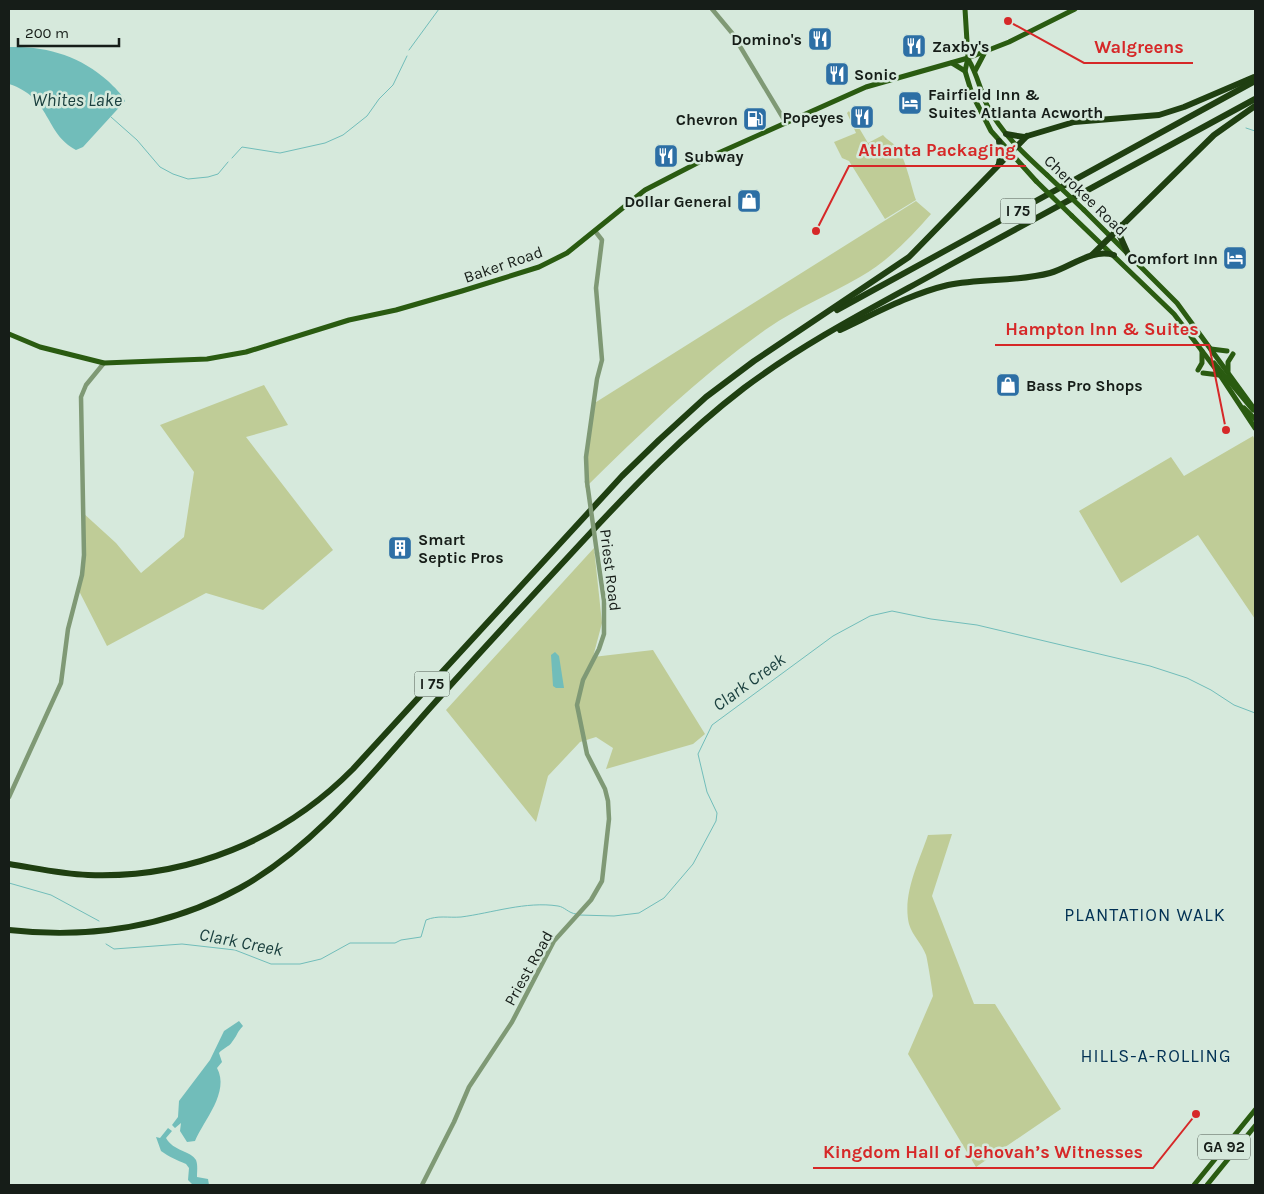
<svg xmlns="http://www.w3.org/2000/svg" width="1264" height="1194" viewBox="0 0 1264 1194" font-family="Karla,sans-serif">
<rect width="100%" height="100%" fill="#d6e9dc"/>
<!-- green -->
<g fill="#bfcc97">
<path d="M849 111 868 143 883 135C887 140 894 143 897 148 906 159 911 186 916 200L885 219 849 161 842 158 834 142 856 133 847 113Z"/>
<path d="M916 201 931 214C911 237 887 262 860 277 829 295 797 308 768 328 701 375 643 431 585 488L593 404Z"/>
<polygon points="264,385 288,425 246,437 333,550 263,610 206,593 107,646 78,589 84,554 82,512 116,543 141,573 184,537 194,472 160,425"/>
<polygon points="1253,436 1255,440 1255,619 1198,535 1121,583 1079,511 1171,457 1184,476"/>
<polygon points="594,548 602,623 593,657 653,650 705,734 693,744 606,769 613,748 596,737 580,742 548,776 536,822 446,710"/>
<path d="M952 834 932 896 974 1004H995L1061 1109 976 1167 908 1054 933 996C933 994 927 957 926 955 922 944 912 935 909 924 902 894 919 862 928 835Z"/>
</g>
<!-- water -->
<g fill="#71bdba">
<path d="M9 47C47 46 80 56 108 81 114 87 122 94 125 101L83 147 76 150C44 133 52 98 9 84Z"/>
<polygon points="555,652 559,656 564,688 556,688 553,686 551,655"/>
<path d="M239 1021 243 1026C237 1032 237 1036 232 1042 229 1047 223 1048 219 1053L222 1062 217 1068C230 1092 204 1120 195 1141L187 1142 180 1131 181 1123 175 1128 172 1125 178 1117 179 1101 210 1060 224 1031Z"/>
<path d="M168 1128 172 1131 166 1138C173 1151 191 1151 196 1160 198 1165 197 1172 197 1177L208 1179 209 1185H193L188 1180 189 1168 186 1164C177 1160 169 1157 161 1151L156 1137 160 1138Z"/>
</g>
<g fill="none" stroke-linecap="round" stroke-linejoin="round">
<!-- stream -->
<g stroke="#71bdba" stroke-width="1">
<polyline points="409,50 439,9"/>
<polyline points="111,117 137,140 160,167 173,174 188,179 208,177 218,174 228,162"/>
<polyline points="1246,128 1255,131"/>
<polyline points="232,158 242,147 280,153 325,143 343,135 367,116 379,99 393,85 407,56"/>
<polyline points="9,883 51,895 99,921"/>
<polyline points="579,915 614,916 639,913 664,898 693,864 716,821 717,813 707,792 698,754 712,725 833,636 870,616 892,611 931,619 977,625 1150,666 1187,678 1211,690 1234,705 1255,713"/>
<path d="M106 944 114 949 182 944 235 950 271 964H300L321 959 350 943H395L401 940 421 937 426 920C438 915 448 918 461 917 492 913 526 901 558 906 565 907 568 913 576 914"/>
</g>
<!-- minor -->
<g stroke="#7f9975" stroke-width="4.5">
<polyline points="712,9 732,33 786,123"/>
<polyline points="587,482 586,457 597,379 602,360 596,288 602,240 595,231"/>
<polyline points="9,797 61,683 68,629 82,575 84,555 81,397 86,385 104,363"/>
<polyline points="422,1185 454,1122 469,1087 512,1022 554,941 591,900 602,881 609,819 608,801 605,789 587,754 577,705 583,680 599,649 604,634 604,601 597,553"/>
</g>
<!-- major -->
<g stroke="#2a5b11" stroke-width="5">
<polyline points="965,9 968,58 965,71 972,94 991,131 1036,181"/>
<path d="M968 59C977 73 980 90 987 105 1001 133 1024 154 1047 175"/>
<polyline points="952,63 965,71"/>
<polyline points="975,71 985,52"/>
<polyline points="1084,210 1177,303 1255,410"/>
<polyline points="1072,216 1174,314 1218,372 1255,428"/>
<polyline points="9,334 40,347 104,363 207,359 246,352 349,320 396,310 462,291 539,267 567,253 645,190 705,159 866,87 968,58 1009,42 1075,9"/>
<polyline points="1211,349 1227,351"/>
<polyline points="1214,363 1253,410"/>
<polyline points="1198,370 1202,363 1202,351"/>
<polyline points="1228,371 1228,362 1233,354"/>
<polyline points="1203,373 1219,375"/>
<polyline points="1244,408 1255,419"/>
<polyline points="1194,1185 1255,1110"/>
<polyline points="1207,1185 1255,1126"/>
</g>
<!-- highway -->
<g stroke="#1f3f11" stroke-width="6">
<polyline points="1006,134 1024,137 1074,122 1159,115 1184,107 1254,77"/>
<polyline points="999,141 1001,153 999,163"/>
<polyline points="1122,225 1120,236 1128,254"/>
<polyline points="1092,255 1214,135 1255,106"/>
<polyline points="837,310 1255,81"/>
<path d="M840 330C874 314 910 294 948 285 982 278 1017 282 1050 273 1071 267 1092 248 1114 255"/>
<path d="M9 864C35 868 61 874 88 875 188 879 283 840 353 769L622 476 659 440 706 397 754 361 909 257 1027 136"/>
<path d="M9 930C89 939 169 927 240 888 317 845 373 772 430 708 480 652 531 597 582 542 633 487 684 434 744 388 808 340 880 304 950 265 1052 210 1153 154 1255 99"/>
</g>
<!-- minor-bridge -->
<polyline stroke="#7f9975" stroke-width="4.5" points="587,482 597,553"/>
<!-- major-bridge -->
<g stroke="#2a5b11" stroke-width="5">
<polyline points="1047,175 1084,210"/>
<polyline points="1036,181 1072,216"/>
</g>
</g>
<!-- icons -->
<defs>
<symbol id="restaurant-square" viewBox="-11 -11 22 22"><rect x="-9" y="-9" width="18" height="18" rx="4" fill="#2d6fa5" stroke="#d6e9dc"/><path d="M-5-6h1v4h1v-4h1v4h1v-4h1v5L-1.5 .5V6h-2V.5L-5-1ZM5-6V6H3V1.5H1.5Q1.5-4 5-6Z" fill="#fff"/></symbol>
<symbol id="hotel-square" viewBox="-11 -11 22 22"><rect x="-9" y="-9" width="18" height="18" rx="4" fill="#2d6fa5" stroke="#d6e9dc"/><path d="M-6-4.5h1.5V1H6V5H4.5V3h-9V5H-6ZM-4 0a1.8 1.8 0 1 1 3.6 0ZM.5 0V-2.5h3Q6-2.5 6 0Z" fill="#fff"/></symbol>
<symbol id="fuel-square" viewBox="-11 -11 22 22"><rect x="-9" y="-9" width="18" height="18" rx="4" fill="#2d6fa5" stroke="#d6e9dc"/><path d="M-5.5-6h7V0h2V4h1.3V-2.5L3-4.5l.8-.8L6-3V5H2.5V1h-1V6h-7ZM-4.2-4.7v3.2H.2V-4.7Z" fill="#fff"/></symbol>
<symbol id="shop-square" viewBox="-11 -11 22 22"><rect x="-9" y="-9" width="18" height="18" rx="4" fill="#2d6fa5" stroke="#d6e9dc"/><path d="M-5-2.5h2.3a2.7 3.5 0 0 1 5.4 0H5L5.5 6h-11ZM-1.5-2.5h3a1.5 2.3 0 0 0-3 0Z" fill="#fff"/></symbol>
<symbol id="building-square" viewBox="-11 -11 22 22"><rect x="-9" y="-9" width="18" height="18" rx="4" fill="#2d6fa5" stroke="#d6e9dc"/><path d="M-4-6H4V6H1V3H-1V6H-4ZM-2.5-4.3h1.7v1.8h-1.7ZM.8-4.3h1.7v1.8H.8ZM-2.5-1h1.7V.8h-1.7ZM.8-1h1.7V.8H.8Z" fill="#fff"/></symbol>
</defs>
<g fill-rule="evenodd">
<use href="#restaurant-square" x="806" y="25" width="28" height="28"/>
<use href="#restaurant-square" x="900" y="32" width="28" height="28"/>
<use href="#restaurant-square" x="823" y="60" width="28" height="28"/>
<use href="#hotel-square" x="896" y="89" width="28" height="28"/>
<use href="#restaurant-square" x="848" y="103" width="28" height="28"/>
<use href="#fuel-square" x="741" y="105" width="28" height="28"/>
<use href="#restaurant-square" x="652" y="142" width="28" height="28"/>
<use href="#shop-square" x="735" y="187" width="28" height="28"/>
<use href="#hotel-square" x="1221" y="244" width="28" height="28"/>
<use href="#shop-square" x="994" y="371" width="28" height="28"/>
<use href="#building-square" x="386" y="534" width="28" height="28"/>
</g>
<g text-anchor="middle" stroke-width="5" stroke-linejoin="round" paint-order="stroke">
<!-- shield labels -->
<g fill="#d6e9dc" stroke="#505a53" stroke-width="1">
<rect x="1000.5" y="198.5" width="35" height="25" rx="4"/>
<rect x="414.5" y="671.5" width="35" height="25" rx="4"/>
<rect x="1198" y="1134.5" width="52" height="25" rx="4"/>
</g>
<g font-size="15" font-weight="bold" fill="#161d18">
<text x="1018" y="216">I 75</text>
<text x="432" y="689">I 75</text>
<text x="1224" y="1152">GA 92</text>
</g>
<!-- poi labels -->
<g font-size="16" font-weight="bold" fill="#161d18" stroke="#d6e9dc" text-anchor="start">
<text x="802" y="45" text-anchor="end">Domino's</text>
<text x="932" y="52">Zaxby's</text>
<text x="854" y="80">Sonic</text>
<text x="928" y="100">Fairfield Inn &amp;<tspan x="928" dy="18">Suites Atlanta Acworth</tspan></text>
<text x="844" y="123" text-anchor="end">Popeyes</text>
<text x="738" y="125" text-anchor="end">Chevron</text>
<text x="684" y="162">Subway</text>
<text x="732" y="207" text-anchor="end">Dollar General</text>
<text x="1218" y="264" text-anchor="end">Comfort Inn</text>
<text x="1026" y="391">Bass Pro Shops</text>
<text x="418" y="545">Smart<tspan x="418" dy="18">Septic Pros</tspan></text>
</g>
<!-- street labels -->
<g font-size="16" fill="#161d18" stroke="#d6e9dc">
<text transform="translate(1086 195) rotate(44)" y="6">Cherokee Road</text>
<text transform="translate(503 264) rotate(-19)" y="6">Baker Road</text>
<text transform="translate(611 570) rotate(83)" y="6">Priest Road</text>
<text transform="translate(528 968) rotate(-61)" y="6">Priest Road</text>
</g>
<!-- water labels -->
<g font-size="18" font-style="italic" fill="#1b403f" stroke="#d6e9dc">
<text x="77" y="106">Whites Lake</text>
<text transform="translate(749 682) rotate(-36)" y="6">Clark Creek</text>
<text transform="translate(241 942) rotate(11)" y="6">Clark Creek</text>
</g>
<!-- neighbourhood labels -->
<g font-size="18" letter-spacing="1" fill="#003053" stroke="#d6e9dc">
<text x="1145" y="921">PLANTATION WALK</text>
<text x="1156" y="1062">HILLS-A-ROLLING</text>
</g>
</g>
<!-- callouts -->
<path fill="none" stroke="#d62828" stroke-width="2" d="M1008 21L1084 63H1193M816 231L849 166H1026M1226 430L1209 345H995M1196 1114L1153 1168H813"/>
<g fill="#d62828" stroke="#d6e9dc" stroke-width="2">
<circle cx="1008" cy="21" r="5"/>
<circle cx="816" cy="231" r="5"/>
<circle cx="1226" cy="430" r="5"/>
<circle cx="1196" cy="1114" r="5"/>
</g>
<g font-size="18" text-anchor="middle" font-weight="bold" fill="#d62828" stroke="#d6e9dc" stroke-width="5" stroke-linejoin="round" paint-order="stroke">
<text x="1139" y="53">Walgreens</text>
<text x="937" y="156">Atlanta Packaging</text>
<text x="1102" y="335">Hampton Inn &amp; Suites</text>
<text x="983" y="1158">Kingdom Hall of Jehovah’s Witnesses</text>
</g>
<!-- border -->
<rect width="1264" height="1194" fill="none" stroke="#161d18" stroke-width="20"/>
<!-- scale -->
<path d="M18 38v8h101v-8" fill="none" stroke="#161d18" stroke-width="2.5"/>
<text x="25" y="38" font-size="15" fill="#161d18" stroke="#d6e9dc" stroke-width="4" paint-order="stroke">200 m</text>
</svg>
